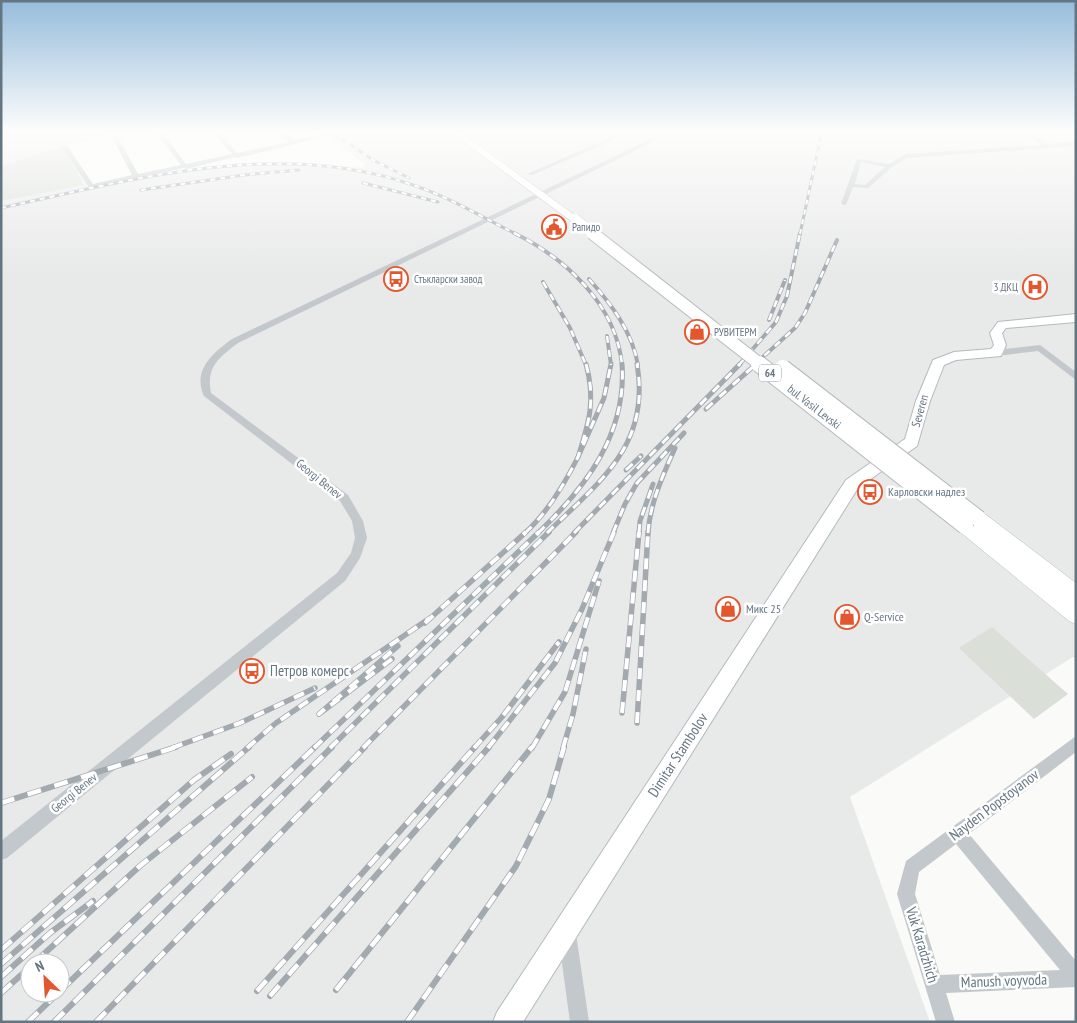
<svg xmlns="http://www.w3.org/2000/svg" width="1077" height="1023" viewBox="0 0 1077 1023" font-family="'PT Sans Narrow',sans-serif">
<rect width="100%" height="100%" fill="#fafaf8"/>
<!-- built -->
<path fill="#e8e9e9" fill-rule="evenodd" d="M1 131H130L68 145 92 186 176 171 248 163H307L361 168 366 165 322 131H1076V658L1073 657 850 797 930 1022H1V201L84 184 63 146 1 166ZM30 963H60V993H30Z"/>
<!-- green -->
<g fill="#dadfd7">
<polygon points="63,146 84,185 1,201 1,166"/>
<polygon points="992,627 1068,694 1034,719 959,648"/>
</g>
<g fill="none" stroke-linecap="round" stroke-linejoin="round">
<defs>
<polygon id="secondary" points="1076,314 1076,322 1006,328 1002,333 1006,345 1001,356 956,360 944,365 930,401 917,446 858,488 523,1022 493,1022 497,1012 846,480 905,439 916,401 933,360 954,352 991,349 994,345 990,333 998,322"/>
<g id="primary">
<polygon points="449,131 459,131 580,219 579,221 571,221"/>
<polygon points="979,512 985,514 1076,583 1076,624 1069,621 959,531 956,526 959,521 965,519 971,521 973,514"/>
</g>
</defs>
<!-- secondary casing -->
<use href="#secondary" stroke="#b3babf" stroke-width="2"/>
<!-- primary casing -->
<use href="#primary" stroke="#b5babe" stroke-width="1"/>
<!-- minor -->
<g fill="#c3c8cc" fill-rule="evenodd">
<polygon points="155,131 161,131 186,164 232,154 212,131 218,131 237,153 289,142 277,131 283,131 294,140 339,131 349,131 237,158 235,157 186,169 184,168 91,188 89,187 62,147 67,146 93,184 132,175 112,137 115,135 118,137 138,174 181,165"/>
<polygon points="617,131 624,131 609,142 532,175 527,174 605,140"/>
<path d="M659 131H665L649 144 238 343C219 358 206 366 211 393L348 495 363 521 367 538 360 558 345 581 7 858 1 860V841L337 573 351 553 355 538 352 521 340 501 204 396C192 370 213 353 232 339L645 142Z"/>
<polygon points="995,131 1006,131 1003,133"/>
<path d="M1021 131H1028L1048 144 1076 142V146L907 158 892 167 868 188 853 187 846 205 841 204 857 159 889 164 906 154 1042 145ZM861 162 885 167 865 185 855 184Z"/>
<polygon points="1040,345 1076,372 1076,380 1038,351 996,356 992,353 996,350"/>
<path d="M1076 736V752L969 834 1076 961V987L946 993 955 1022H936L897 894 906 861ZM956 844 1060 970 940 975 915 894 919 872Z"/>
<polygon points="567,925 573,928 576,934 589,1022 570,1022 558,934 561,928"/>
</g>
<!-- secondary -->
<use href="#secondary" fill="#fff" fill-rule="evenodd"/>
<!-- primary -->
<use href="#primary" fill="#fff" fill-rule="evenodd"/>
<defs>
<g id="rail-far4">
<polyline points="329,131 375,161 409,178"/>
<polyline points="363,183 438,202"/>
<polyline points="141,190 244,175 299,170"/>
<path d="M1 208C134 179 276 139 410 184 447 196 482 217 516 234"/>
<polyline points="800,234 822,131"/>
</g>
<g id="rail-far3">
<path d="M514 233C565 258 616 304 622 365"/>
<path d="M589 279C611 304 632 331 638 365"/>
<polyline points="543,282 570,328 586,365"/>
<polyline points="769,320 785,280"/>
<polyline points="607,336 611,365"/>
<polyline points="739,365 776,322 787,296 800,233"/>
<polyline points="754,365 795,328 805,313 837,240"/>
</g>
<g id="rail-far2">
<path d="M586 364C596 401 589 422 578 457L604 398 611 364"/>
<polyline points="706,409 756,364"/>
<polyline points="626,470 641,456"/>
<path d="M525 533C548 512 564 485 578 457"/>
<path d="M538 533C586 487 627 434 622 364"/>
<path d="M547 533C599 482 651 446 637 364"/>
<polyline points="574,533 740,364"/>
<polyline points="613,533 625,504 637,483 684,433"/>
<polyline points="639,533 640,521 653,484"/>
<path d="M648 533C650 503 663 475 675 448"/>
</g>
<g id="rail-far1">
<polyline points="425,623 526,532"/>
<polyline points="392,659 319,714 398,646"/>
<polyline points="622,713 639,532"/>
<polyline points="637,723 648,532"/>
<polyline points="172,748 240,723 315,688"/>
<polyline points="247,748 276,723 430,618"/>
<polyline points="314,748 539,532"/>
<polyline points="330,748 549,532"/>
<polyline points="363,748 576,532"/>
<polyline points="474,748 502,717 559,642"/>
<polyline points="488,748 555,663 582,609 614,532"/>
<polyline points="532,748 565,692 599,581"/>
<polyline points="563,748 573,714 586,649"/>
</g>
<g id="rail">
<polyline points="1,803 176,747"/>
<polyline points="1,950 194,780 231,754"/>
<polyline points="34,963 141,865 252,777"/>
<polyline points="1,964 249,747"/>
<polyline points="1,977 50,933 93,901"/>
<polyline points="336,990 532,747"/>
<polyline points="60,991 315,747"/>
<polyline points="257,991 475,747"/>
<polyline points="1,993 30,967"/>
<polyline points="270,996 489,747"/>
<polyline points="28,1022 58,993"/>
<polyline points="54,1022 332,747"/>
<polyline points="96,1022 365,747"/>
<polyline points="407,1022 516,866 549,799 564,747"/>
</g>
</defs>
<!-- rail-far4 casing -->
<use href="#rail-far4" stroke="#a2aab0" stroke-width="3"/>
<!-- rail-far3 casing -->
<use href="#rail-far3" stroke="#a2aab0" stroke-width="4"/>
<!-- rail-far2 casing -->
<use href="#rail-far2" stroke="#a2aab0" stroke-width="5"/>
<!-- rail-far1 casing -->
<use href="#rail-far1" stroke="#a2aab0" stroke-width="5.5"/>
<!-- rail casing -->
<use href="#rail" stroke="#a2aab0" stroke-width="6"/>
<!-- rail-far4 -->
<use href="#rail-far4" stroke="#fff" stroke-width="2" stroke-dasharray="5" stroke-linecap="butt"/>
<!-- rail-far3 -->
<use href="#rail-far3" stroke="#fff" stroke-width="2.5" stroke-dasharray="7" stroke-linecap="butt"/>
<!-- rail-far2 -->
<use href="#rail-far2" stroke="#fff" stroke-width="3" stroke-dasharray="9" stroke-linecap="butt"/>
<!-- rail-far1 -->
<use href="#rail-far1" stroke="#fff" stroke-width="4" stroke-dasharray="11" stroke-linecap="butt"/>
<!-- rail -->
<use href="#rail" stroke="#fff" stroke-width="4.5" stroke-dasharray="14" stroke-linecap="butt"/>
<defs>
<polyline id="primary-bridge-far2" points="575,219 594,234"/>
<polyline id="primary-bridge-far1" points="592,233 761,365"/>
<g id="primary-bridge">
<polyline points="759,364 965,526"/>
<polyline points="783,368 979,519"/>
</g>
</defs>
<!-- primary-bridge-far2 casing -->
<use href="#primary-bridge-far2" stroke="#b5babe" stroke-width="11" stroke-linecap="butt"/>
<!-- primary-bridge-far1 casing -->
<use href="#primary-bridge-far1" stroke="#b5babe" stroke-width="14" stroke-linecap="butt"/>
<!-- primary-bridge casing -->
<use href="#primary-bridge" stroke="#b5babe" stroke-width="18" stroke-linecap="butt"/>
<!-- primary-bridge-far2 -->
<use href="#primary-bridge-far2" stroke="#fff" stroke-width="10"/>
<!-- primary-bridge-far1 -->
<use href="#primary-bridge-far1" stroke="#fff" stroke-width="12"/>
<!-- primary-bridge -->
<use href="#primary-bridge" stroke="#fff" stroke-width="16"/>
</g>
<!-- sky -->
<linearGradient id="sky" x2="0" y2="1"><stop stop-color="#96bcdc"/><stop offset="0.48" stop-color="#fdfdfc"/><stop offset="1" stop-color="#fdfdfc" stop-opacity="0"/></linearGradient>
<rect width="1077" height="274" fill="url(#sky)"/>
<!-- icons -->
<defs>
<symbol id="civic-ring" viewBox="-11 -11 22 22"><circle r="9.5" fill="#fff" stroke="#e4572e" stroke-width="1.5"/><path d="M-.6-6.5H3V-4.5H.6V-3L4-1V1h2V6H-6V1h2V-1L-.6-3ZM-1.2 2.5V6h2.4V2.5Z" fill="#e4572e"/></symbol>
<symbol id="bus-ring" viewBox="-11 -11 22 22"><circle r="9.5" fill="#fff" stroke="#e4572e" stroke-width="1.5"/><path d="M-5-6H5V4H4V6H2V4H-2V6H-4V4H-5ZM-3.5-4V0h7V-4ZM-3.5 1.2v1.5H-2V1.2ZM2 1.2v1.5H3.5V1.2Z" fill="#e4572e"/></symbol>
<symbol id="hospital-ring" viewBox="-11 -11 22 22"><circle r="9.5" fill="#fff" stroke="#e4572e" stroke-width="1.5"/><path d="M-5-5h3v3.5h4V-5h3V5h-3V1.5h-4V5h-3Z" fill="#e4572e"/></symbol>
<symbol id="shop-ring" viewBox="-11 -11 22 22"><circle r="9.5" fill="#fff" stroke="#e4572e" stroke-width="1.5"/><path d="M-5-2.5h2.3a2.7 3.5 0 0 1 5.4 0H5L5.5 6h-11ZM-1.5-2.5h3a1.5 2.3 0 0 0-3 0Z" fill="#e4572e"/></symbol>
</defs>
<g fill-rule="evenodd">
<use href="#civic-ring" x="540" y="213" width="28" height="28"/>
<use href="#bus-ring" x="382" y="265" width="28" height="28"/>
<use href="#hospital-ring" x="1021" y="273" width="28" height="28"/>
<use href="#shop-ring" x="683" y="318" width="28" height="28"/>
<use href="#bus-ring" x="856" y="478" width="28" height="28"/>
<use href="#shop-ring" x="714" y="595" width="28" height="28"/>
<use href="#shop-ring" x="833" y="603" width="28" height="28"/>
<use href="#bus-ring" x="238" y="657" width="28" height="28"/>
</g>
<g text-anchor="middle" stroke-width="5" stroke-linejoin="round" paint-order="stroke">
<!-- far-poi labels -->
<g font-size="11" fill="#657683" stroke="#fff" text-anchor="start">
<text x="572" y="231">Рапидо</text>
<text x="414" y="283">Стъкларски завод</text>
<text x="1018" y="291" text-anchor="end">3 ДКЦ</text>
<text x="714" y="336">РУВИТЕРМ</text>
</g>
<!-- shield labels -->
<rect fill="#fff" stroke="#939fa8" stroke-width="1" x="759" y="364.5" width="22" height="17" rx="4"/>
<g font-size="11" font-weight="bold" fill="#657683">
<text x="770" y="377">64</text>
</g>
<!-- street labels -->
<g font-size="12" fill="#657683" stroke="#fff">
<text transform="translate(814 407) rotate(38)" y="4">bul. Vasil Levski</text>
<text transform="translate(920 411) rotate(-74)" y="4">Severen</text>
<text transform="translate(319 479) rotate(39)" y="4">Georgi Benev</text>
<text transform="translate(74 793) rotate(-39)" y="4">Georgi Benev</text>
</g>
<!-- poi labels -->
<g font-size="12" fill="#657683" stroke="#fff" text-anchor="start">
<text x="888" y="496">Карловски надлез</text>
<text x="746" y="613">Микс 25</text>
<text x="864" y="621">Q-Service</text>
</g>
<!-- near-poi labels -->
<g font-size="15" fill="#657683" stroke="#fff" text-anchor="start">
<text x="270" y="676">Петров комерс</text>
</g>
<!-- near-street labels -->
<g font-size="15" fill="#657683" stroke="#fff">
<text transform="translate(678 755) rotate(-57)" y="5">Dimitar Stambolov</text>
<text transform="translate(994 805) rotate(-37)" y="5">Nayden Popstoyanov</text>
<text transform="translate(922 945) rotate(73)" y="5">Vuk Karadzhich</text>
<text transform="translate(1004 981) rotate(-2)" y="5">Manush voyvoda</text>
</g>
</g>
<!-- border -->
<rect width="1077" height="1023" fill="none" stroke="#657683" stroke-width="5"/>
<!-- north arrow -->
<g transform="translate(45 978) rotate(335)"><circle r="24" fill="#ffffff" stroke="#c1c8cd"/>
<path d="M0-4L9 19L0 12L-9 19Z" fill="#e4572e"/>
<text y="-8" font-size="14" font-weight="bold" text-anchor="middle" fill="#657683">N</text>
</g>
</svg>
